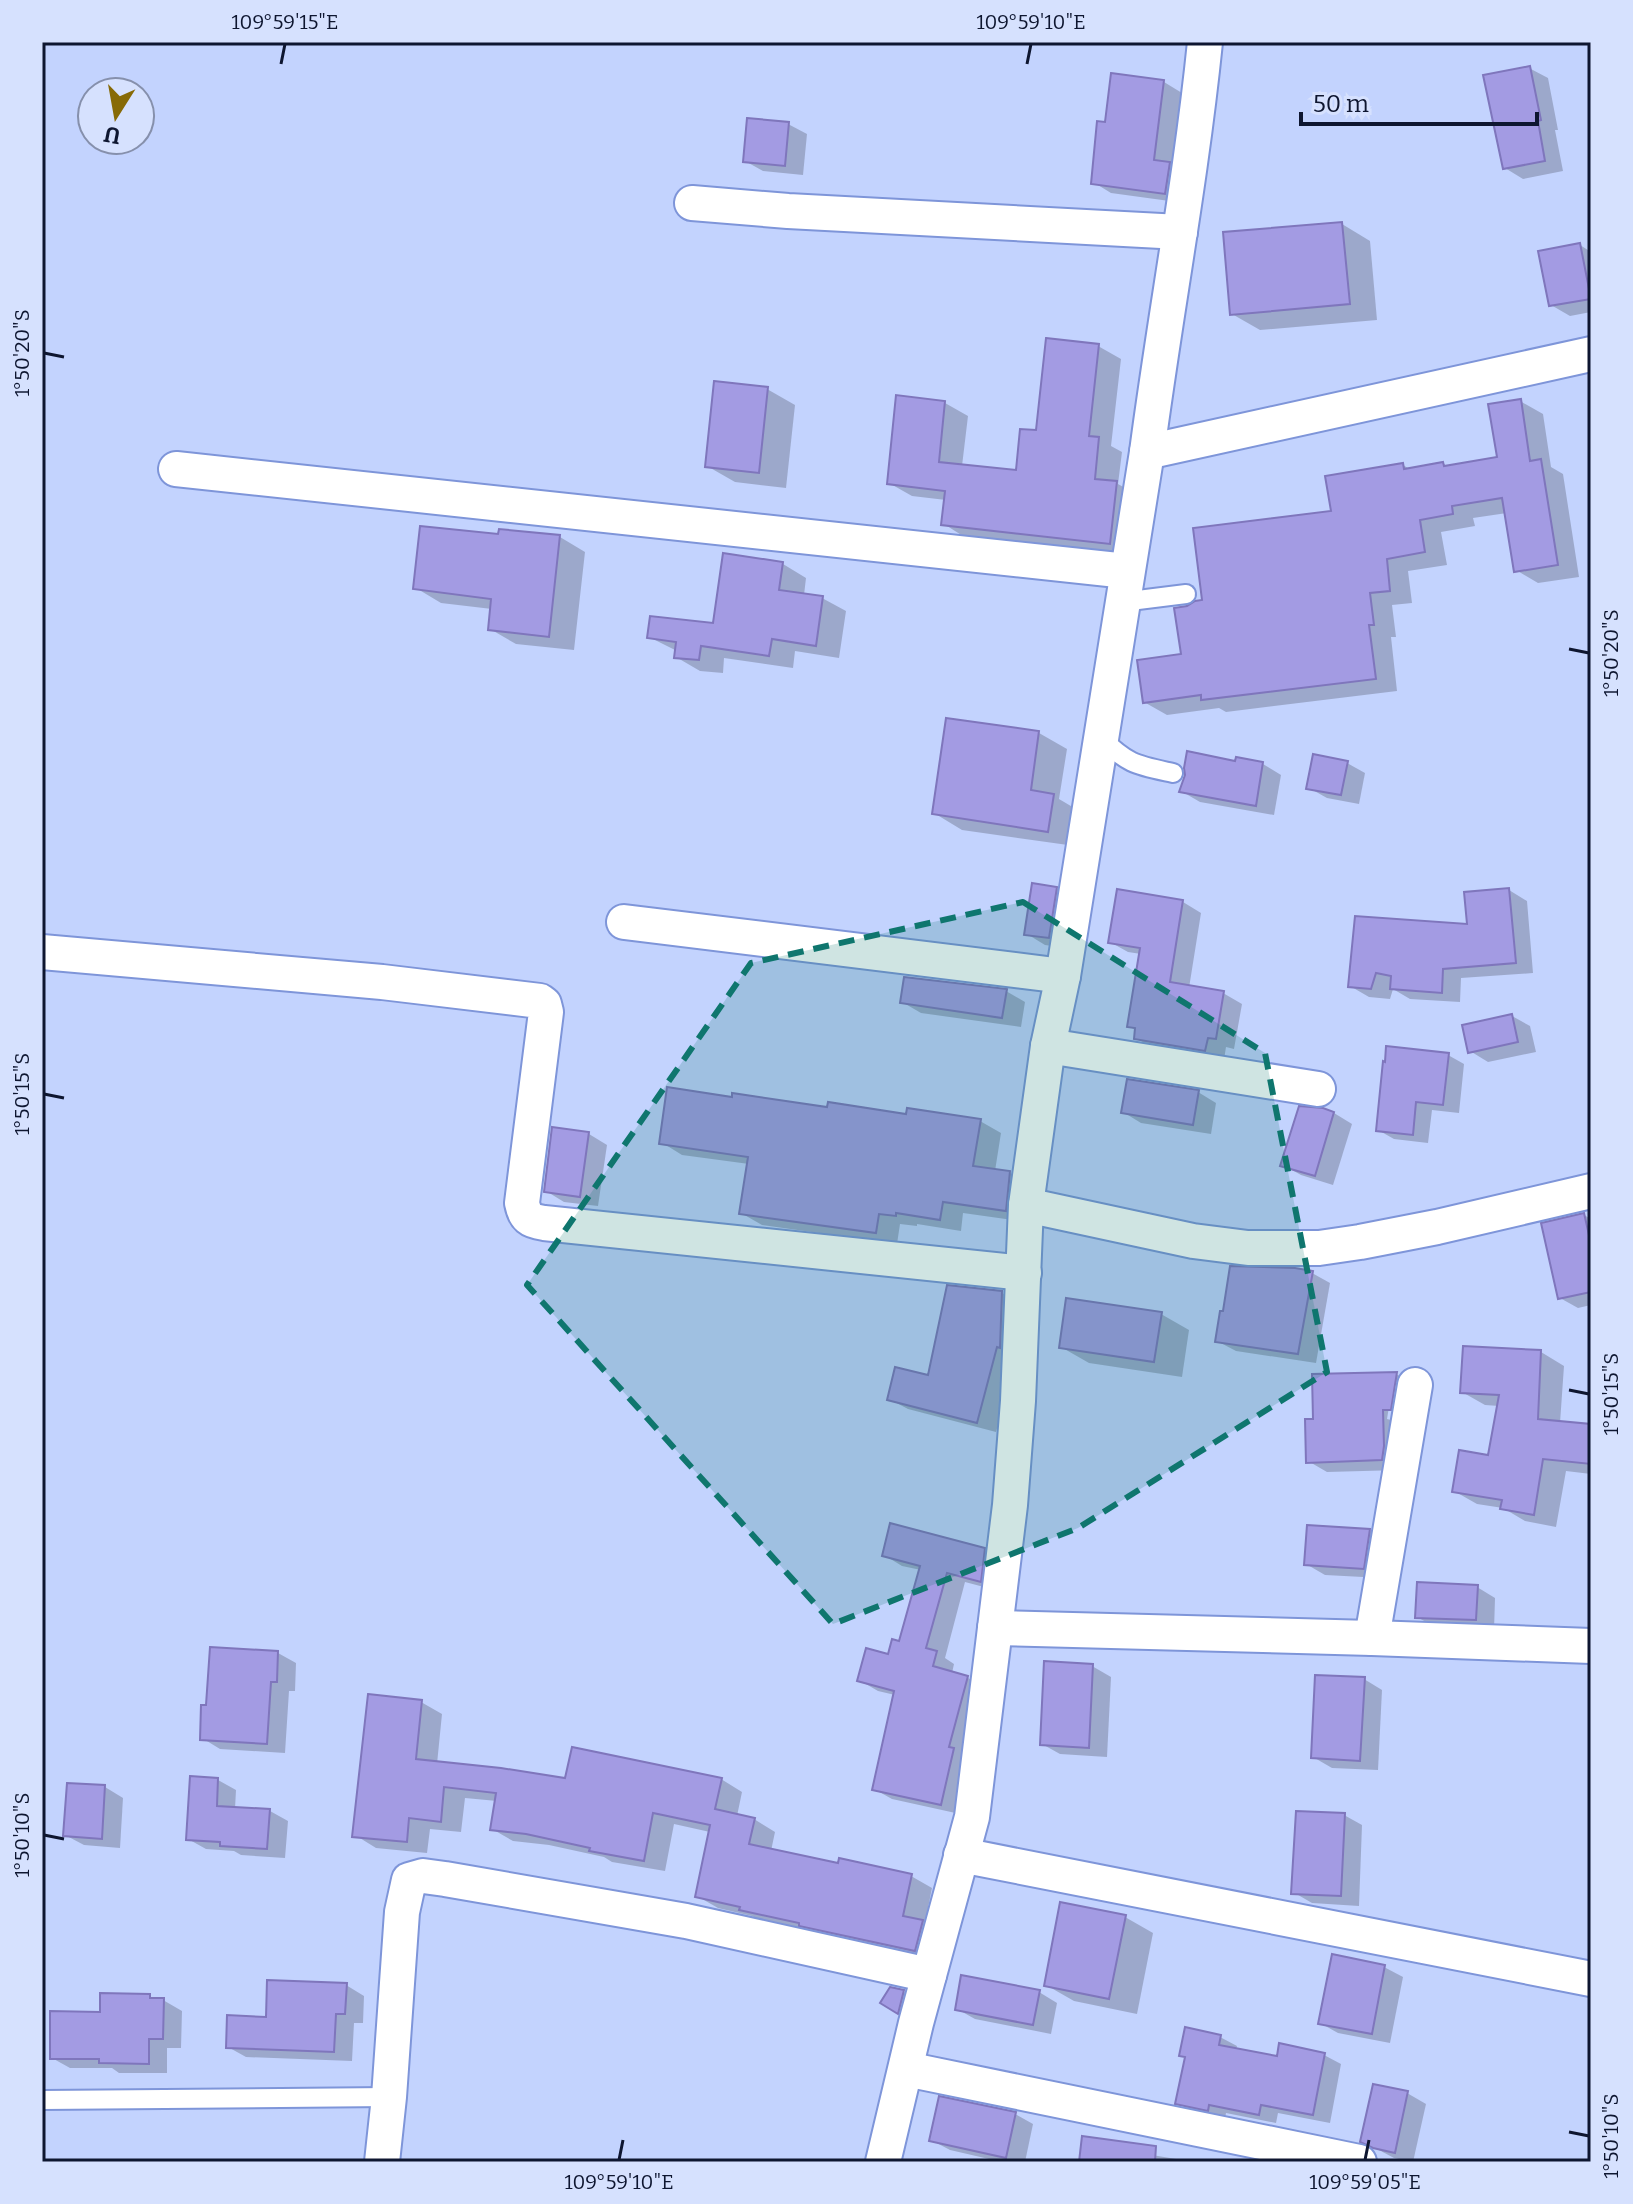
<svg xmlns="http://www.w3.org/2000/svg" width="1633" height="2204" viewBox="0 0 1633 2204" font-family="Bitter,serif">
<rect width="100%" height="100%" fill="#c3d3fe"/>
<!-- shadow -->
<g fill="#0003" fill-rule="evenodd">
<polygon points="1529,68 1548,78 1558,130 1555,130 1563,171 1523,179 1505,168"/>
<polygon points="1164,82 1182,93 1172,166 1188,175 1184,203 1111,193 1093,182"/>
<polygon points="788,124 807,134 803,175 763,171 745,161"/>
<polygon points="1342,224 1370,241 1377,320 1260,330 1232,314"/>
<polygon points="1580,245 1591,252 1591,312 1570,316 1551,305"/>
<polygon points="1098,346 1121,359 1111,446 1122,452 1118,484 1139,496 1133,556 966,538 944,524 946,500 912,496 889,483 945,403 968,416 962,466 1017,472 1037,433"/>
<polygon points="767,389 795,405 786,488 735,482 707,466"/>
<polygon points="1520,401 1543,414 1551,467 1563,474 1579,577 1538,583 1516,570 1507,513 1473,518 1475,526 1441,532 1447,565 1408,571 1412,603 1392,605 1396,637 1391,637 1397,691 1226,712 1219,708 1167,715 1144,702 1183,656 1204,602 1403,465 1411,470 1443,464 1449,467 1499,458"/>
<polygon points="500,536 560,537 585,552 574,650 516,644 490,629 492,609 441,603 416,588"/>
<polygon points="783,564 806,578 804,595 822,598 846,611 839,658 795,651 793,668 724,658 723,673 700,671 676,657 677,651 649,637 715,626"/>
<polygon points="1039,733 1067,749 1059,799 1081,812 1075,846 962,830 934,813"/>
<polygon points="1237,763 1263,764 1281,775 1274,815 1200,802 1181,791"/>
<polygon points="1347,763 1365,773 1359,804 1327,798 1309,788"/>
<polygon points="1056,888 1075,899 1067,948 1045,945 1027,934"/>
<polygon points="1509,890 1527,901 1533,973 1461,978 1460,1002 1410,999 1393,989 1390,999 1369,997 1350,986 1356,919 1469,926"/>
<polygon points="1183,902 1201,913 1189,988 1223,993 1242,1004 1234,1049 1226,1047 1224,1060 1154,1049 1136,1038 1137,1031 1129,1026 1141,954 1128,952 1110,942"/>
<polygon points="1006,991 1025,1002 1021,1027 921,1013 902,1002"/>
<polygon points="1512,1016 1530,1026 1536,1052 1488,1062 1470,1051"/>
<polygon points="1448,1055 1464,1064 1459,1113 1432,1110 1428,1143 1394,1139 1378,1130"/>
<polygon points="1198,1092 1216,1103 1211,1134 1141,1123 1123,1112"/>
<polygon points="829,1109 980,1121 1001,1133 995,1171 1010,1173 1031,1185 1026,1222 963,1213 961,1231 917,1224 917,1226 900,1224 897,1244 762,1225 741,1213 749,1164 682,1155 661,1142"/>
<polygon points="1322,1110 1334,1113 1352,1124 1333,1185 1301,1175 1283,1165"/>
<polygon points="589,1134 607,1145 598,1206 564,1202 546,1191"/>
<polygon points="1584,1215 1591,1219 1591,1305 1578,1308 1560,1298"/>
<polygon points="1312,1273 1330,1283 1316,1363 1236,1351 1217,1341"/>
<polygon points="1002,1293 1020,1303 1016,1356 996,1432 908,1409 889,1399 930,1378"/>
<polygon points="1161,1314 1189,1330 1182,1377 1089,1363 1061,1347"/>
<polygon points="1541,1352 1564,1366 1560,1423 1591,1426 1591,1474 1566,1471 1556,1527 1525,1521 1503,1508 1477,1504 1454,1491 1490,1457 1499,1406 1485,1405 1462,1392"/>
<path d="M1396 1374 1414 1384 1400 1470 1327 1472 1308 1461 1315 1421ZM1393 1382H1397L1391 1420 1387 1419Z"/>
<polygon points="1370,1531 1388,1541 1382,1578 1325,1575 1306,1564"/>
<polygon points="984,1550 1002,1560 999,1591 965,1582 945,1658 954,1664 952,1673 968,1678 986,1688 960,1814 892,1799 874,1789 895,1695 878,1691 859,1680 890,1657 901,1644 921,1570 902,1566 884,1555"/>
<polygon points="1477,1587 1495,1598 1494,1630 1435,1627 1417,1617"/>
<polygon points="278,1653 296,1663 295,1691 289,1691 285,1753 220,1749 202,1738 208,1707"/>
<polygon points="1092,1666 1111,1677 1107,1757 1060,1754 1042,1744"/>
<polygon points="1364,1679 1382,1690 1378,1770 1332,1768 1313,1757"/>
<polygon points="421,1702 442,1714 437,1764 567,1781 721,1779 742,1792 737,1816 754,1819 775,1832 771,1851 839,1865 911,1876 932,1888 925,1923 943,1934 936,1962 762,1921 752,1916 718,1908 697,1896 710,1832 674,1824 665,1871 612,1862 604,1857 549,1845 513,1841 492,1829 497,1801 465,1798 461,1832 430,1829 427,1853 376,1848 355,1835"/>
<polygon points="218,1780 236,1790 235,1809 270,1811 288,1821 285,1858 241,1855 234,1851 206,1849 188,1839"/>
<polygon points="105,1787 123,1798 120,1848 84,1845 65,1835"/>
<polygon points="1344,1815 1362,1825 1359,1906 1312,1903 1293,1892"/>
<polygon points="1125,1917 1153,1933 1137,2014 1074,2001 1046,1985"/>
<polygon points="1384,1967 1403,1977 1390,2043 1338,2033 1320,2023"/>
<polygon points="346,1985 364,1996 363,2023 354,2023 352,2061 246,2057 228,2047 268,2019"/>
<polygon points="904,1992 912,1997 907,2017 883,2002"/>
<polygon points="1039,1992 1057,2003 1051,2034 975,2019 957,2009"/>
<polygon points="149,1996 157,2000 163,2000 182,2011 181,2048 167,2048 167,2073 119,2073 112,2068 70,2068 52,2058 102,2014"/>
<polygon points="1220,2037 1237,2046 1236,2050 1278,2059 1324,2055 1341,2064 1330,2123 1278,2113 1276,2123 1226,2113 1225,2119 1195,2113 1178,2103 1187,2058"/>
<polygon points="1407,2093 1426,2104 1413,2162 1394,2158 1362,2141"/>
<polygon points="1015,2114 1033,2124 1025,2162 1002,2162 950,2150 931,2140"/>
<polygon points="1152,2155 1194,2162 1081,2162"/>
</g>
<!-- building -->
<g fill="#a39be3" stroke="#7f76bc" stroke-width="2">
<polygon points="1530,66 1541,120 1538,121 1545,161 1503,169 1483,75"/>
<polygon points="1111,73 1164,80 1154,160 1170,162 1165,194 1091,184 1097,121 1105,122"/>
<polygon points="747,118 789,122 785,166 743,162"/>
<polygon points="1342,222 1350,304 1230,315 1223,232"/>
<polygon points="1580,243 1591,299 1549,306 1538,251"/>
<polygon points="1046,338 1099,344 1089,436 1099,437 1095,479 1117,481 1110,544 941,525 945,491 887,484 896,395 945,401 939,462 1016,470 1020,429 1036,430"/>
<polygon points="714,381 768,387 759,473 705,467"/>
<polygon points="1521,399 1530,461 1541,459 1558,565 1514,572 1502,498 1452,506 1453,514 1420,520 1425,552 1387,559 1390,591 1370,593 1374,625 1369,625 1376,679 1201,700 1201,695 1143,703 1137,660 1181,654 1174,608 1187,606 1195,601 1202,600 1193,528 1331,511 1325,476 1403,463 1404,469 1443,462 1444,466 1497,457 1488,404"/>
<polygon points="420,526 498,534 499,529 560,535 549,637 488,630 491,599 413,589"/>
<polygon points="723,553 783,562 779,590 823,596 816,646 772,639 769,656 701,646 699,660 674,658 676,642 647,638 650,616 713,623"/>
<polygon points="946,718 1039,731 1031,790 1054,794 1048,832 932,814"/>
<polygon points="1187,751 1235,761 1236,757 1263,762 1256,806 1179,792 1185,775 1184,768"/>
<polygon points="1313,754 1348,761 1341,795 1306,789"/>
<polygon points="1032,883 1057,887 1049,938 1024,935"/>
<polygon points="1509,888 1516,963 1443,969 1442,993 1390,989 1391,976 1376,973 1371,989 1348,987 1355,916 1467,924 1464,892"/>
<polygon points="1117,889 1183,900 1170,982 1224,991 1216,1039 1208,1038 1205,1051 1134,1039 1135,1028 1127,1027 1140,948 1108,943"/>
<polygon points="904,977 1007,989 1002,1018 900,1003"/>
<polygon points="1512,1014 1518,1042 1468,1053 1462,1025"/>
<polygon points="1386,1046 1449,1053 1443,1105 1416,1102 1413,1135 1376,1131 1383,1061 1385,1062"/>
<polygon points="1127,1079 1199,1090 1193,1125 1121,1113"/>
<polygon points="667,1087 732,1097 732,1093 827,1107 828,1102 906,1114 907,1108 981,1119 973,1166 1010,1171 1006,1211 943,1202 940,1220 896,1213 896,1216 879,1214 876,1233 739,1214 748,1157 659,1144"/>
<polygon points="1299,1106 1323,1108 1334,1112 1315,1176 1280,1166"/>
<polygon points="552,1127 589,1132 580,1197 544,1192"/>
<polygon points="1584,1213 1591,1244 1591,1292 1558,1299 1541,1223"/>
<polygon points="1230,1266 1295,1268 1313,1271 1298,1354 1215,1342 1220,1311 1223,1311"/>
<polygon points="947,1285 1002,1291 1000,1348 997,1347 977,1423 887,1400 895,1367 928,1375"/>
<polygon points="1066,1298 1162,1312 1154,1362 1059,1348"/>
<polygon points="1463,1346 1541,1350 1538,1419 1591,1424 1591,1464 1543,1459 1534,1515 1500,1509 1502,1500 1452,1492 1459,1450 1488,1455 1499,1395 1460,1393"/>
<polygon points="1397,1372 1391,1410 1383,1410 1384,1446 1382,1460 1306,1463 1305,1419 1313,1419 1312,1374"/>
<polygon points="890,1523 985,1548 981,1582 947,1573 926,1648 937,1651 933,1666 968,1676 949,1747 954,1748 941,1805 872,1790 894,1691 857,1681 866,1648 888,1654 892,1639 899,1641 920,1566 882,1556"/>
<polygon points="1307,1525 1370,1529 1364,1569 1304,1565"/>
<polygon points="1417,1582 1478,1585 1476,1620 1415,1618"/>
<polygon points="210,1647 278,1651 277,1682 271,1682 267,1744 200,1740 201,1705 206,1705"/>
<polygon points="1044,1661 1093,1664 1089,1748 1040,1745"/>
<polygon points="1315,1675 1365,1677 1360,1761 1311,1758"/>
<polygon points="368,1694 422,1700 416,1759 501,1768 565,1778 572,1747 722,1778 715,1809 755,1818 749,1844 838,1863 839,1858 912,1874 903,1916 923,1920 915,1951 799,1926 799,1923 739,1910 740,1907 695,1897 710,1825 653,1813 644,1861 589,1851 590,1848 526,1834 490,1830 496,1793 444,1787 441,1822 409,1818 407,1842 352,1837"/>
<polygon points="190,1776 218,1778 217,1806 270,1809 267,1849 220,1846 220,1842 186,1840"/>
<polygon points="67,1783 105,1785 102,1839 63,1836"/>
<polygon points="1296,1811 1345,1813 1341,1896 1291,1894"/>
<polygon points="1060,1902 1126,1915 1109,1999 1044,1986"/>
<polygon points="1332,1954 1385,1965 1372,2034 1318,2024"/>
<polygon points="961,1975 1040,1990 1033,2025 955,2010"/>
<polygon points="267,1980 347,1983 345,2014 336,2014 334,2052 226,2048 227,2015 266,2017"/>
<polygon points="890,1987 904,1990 898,2014 880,2003"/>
<polygon points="100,1993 150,1994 150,1998 164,1998 163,2039 149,2039 149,2064 99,2063 99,2059 50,2059 50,2011 100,2012"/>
<polygon points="1185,2027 1221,2035 1219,2045 1277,2056 1279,2043 1325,2053 1313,2115 1261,2105 1259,2115 1209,2105 1208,2111 1175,2104 1185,2057 1179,2056"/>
<polygon points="1373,2084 1408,2091 1395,2153 1373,2148 1360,2142"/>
<polygon points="939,2096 1016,2112 1006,2158 929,2141"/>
<polygon points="1082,2136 1156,2146 1155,2162 1079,2162"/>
</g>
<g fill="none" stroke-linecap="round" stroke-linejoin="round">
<defs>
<g id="lane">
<polyline points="1122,602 1186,594"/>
<path d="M1101 738C1129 765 1136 765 1173 773"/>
<polyline points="42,2100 389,2097"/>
</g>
<g id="street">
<polyline points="692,203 788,211 1180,232"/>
<polyline points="1147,452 1591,354"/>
<polyline points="176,469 1127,571"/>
<polyline points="624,922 1063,976"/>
<path d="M42 952 382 982 540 1001 544 1004 546 1012 522 1203C525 1218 530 1221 544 1223L1024 1273"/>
<polyline points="1048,1046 1318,1089"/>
<polyline points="1026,1205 1193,1241 1248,1248 1319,1248 1360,1242 1437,1227 1591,1191"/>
<polyline points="995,1628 1372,1638 1415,1385"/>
<polyline points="1372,1638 1591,1646"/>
<polyline points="961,1855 1591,1979"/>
<polyline points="906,2069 1359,2162"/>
<polyline points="382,2162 389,2097 402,1912 409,1880 423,1876 445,1879 686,1921 929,1975"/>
<path d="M883 2162 916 2023 972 1817 1010 1505 1018 1401 1026 1205 1048 1046 1063 976 1147 452C1165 315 1191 180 1205 42"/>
</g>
</defs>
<!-- lane casing -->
<use href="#lane" stroke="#7e95d9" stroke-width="22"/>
<!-- street casing -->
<use href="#street" stroke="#7e95d9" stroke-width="38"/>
<!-- lane -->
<use href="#lane" stroke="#fff" stroke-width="18"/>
<!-- street -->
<use href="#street" stroke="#fff" stroke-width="34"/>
</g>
<!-- marked area -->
<path fill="#0f766e" fill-opacity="0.2" stroke="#0f766e" stroke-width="6" stroke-dasharray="16 10" stroke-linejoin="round" d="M1023 902 1265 1053 1327 1372 1078 1528 833 1624 527 1285 751 963Z"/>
<!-- ticks -->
<path fill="none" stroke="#0e1630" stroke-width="3" d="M281 64 285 44M1027 64 1031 44M44 353 64 357M1569 649 1589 653M44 1094 64 1098M1569 1390 1589 1394M44 1835 64 1839M1569 2132 1589 2136M619 2160 623 2140M1365 2160 1369 2140"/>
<!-- border -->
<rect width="1633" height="2204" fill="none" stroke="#d6e1fe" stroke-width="88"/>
<!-- north arrow -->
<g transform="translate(116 116) rotate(191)"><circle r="38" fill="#d6e1fe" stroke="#8690ac" stroke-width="2"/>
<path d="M0-6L14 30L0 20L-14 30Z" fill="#876a06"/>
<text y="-12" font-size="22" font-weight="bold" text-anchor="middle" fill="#0e1630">U</text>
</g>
<!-- scale -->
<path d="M1301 112v12h236v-12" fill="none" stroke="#0e1630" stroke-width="4"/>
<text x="1313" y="112" font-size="24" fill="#0e1630" stroke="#d6e1fe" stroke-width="6" paint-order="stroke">50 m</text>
<rect x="44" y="44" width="1545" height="2116" fill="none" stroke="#0e1630" stroke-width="3"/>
<g font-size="20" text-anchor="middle" fill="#0e1630">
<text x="285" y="29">109°59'15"E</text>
<text x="1031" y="29">109°59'10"E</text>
<text transform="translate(22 353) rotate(-90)" y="7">1°50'20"S</text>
<text transform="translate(1611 653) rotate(-90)" y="7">1°50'20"S</text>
<text transform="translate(22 1094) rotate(-90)" y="7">1°50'15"S</text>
<text transform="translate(1611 1394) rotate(-90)" y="7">1°50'15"S</text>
<text transform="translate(22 1835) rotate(-90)" y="7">1°50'10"S</text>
<text transform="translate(1611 2136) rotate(-90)" y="7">1°50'10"S</text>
<text x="619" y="2189">109°59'10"E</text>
<text x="1365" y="2189">109°59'05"E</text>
</g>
</svg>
